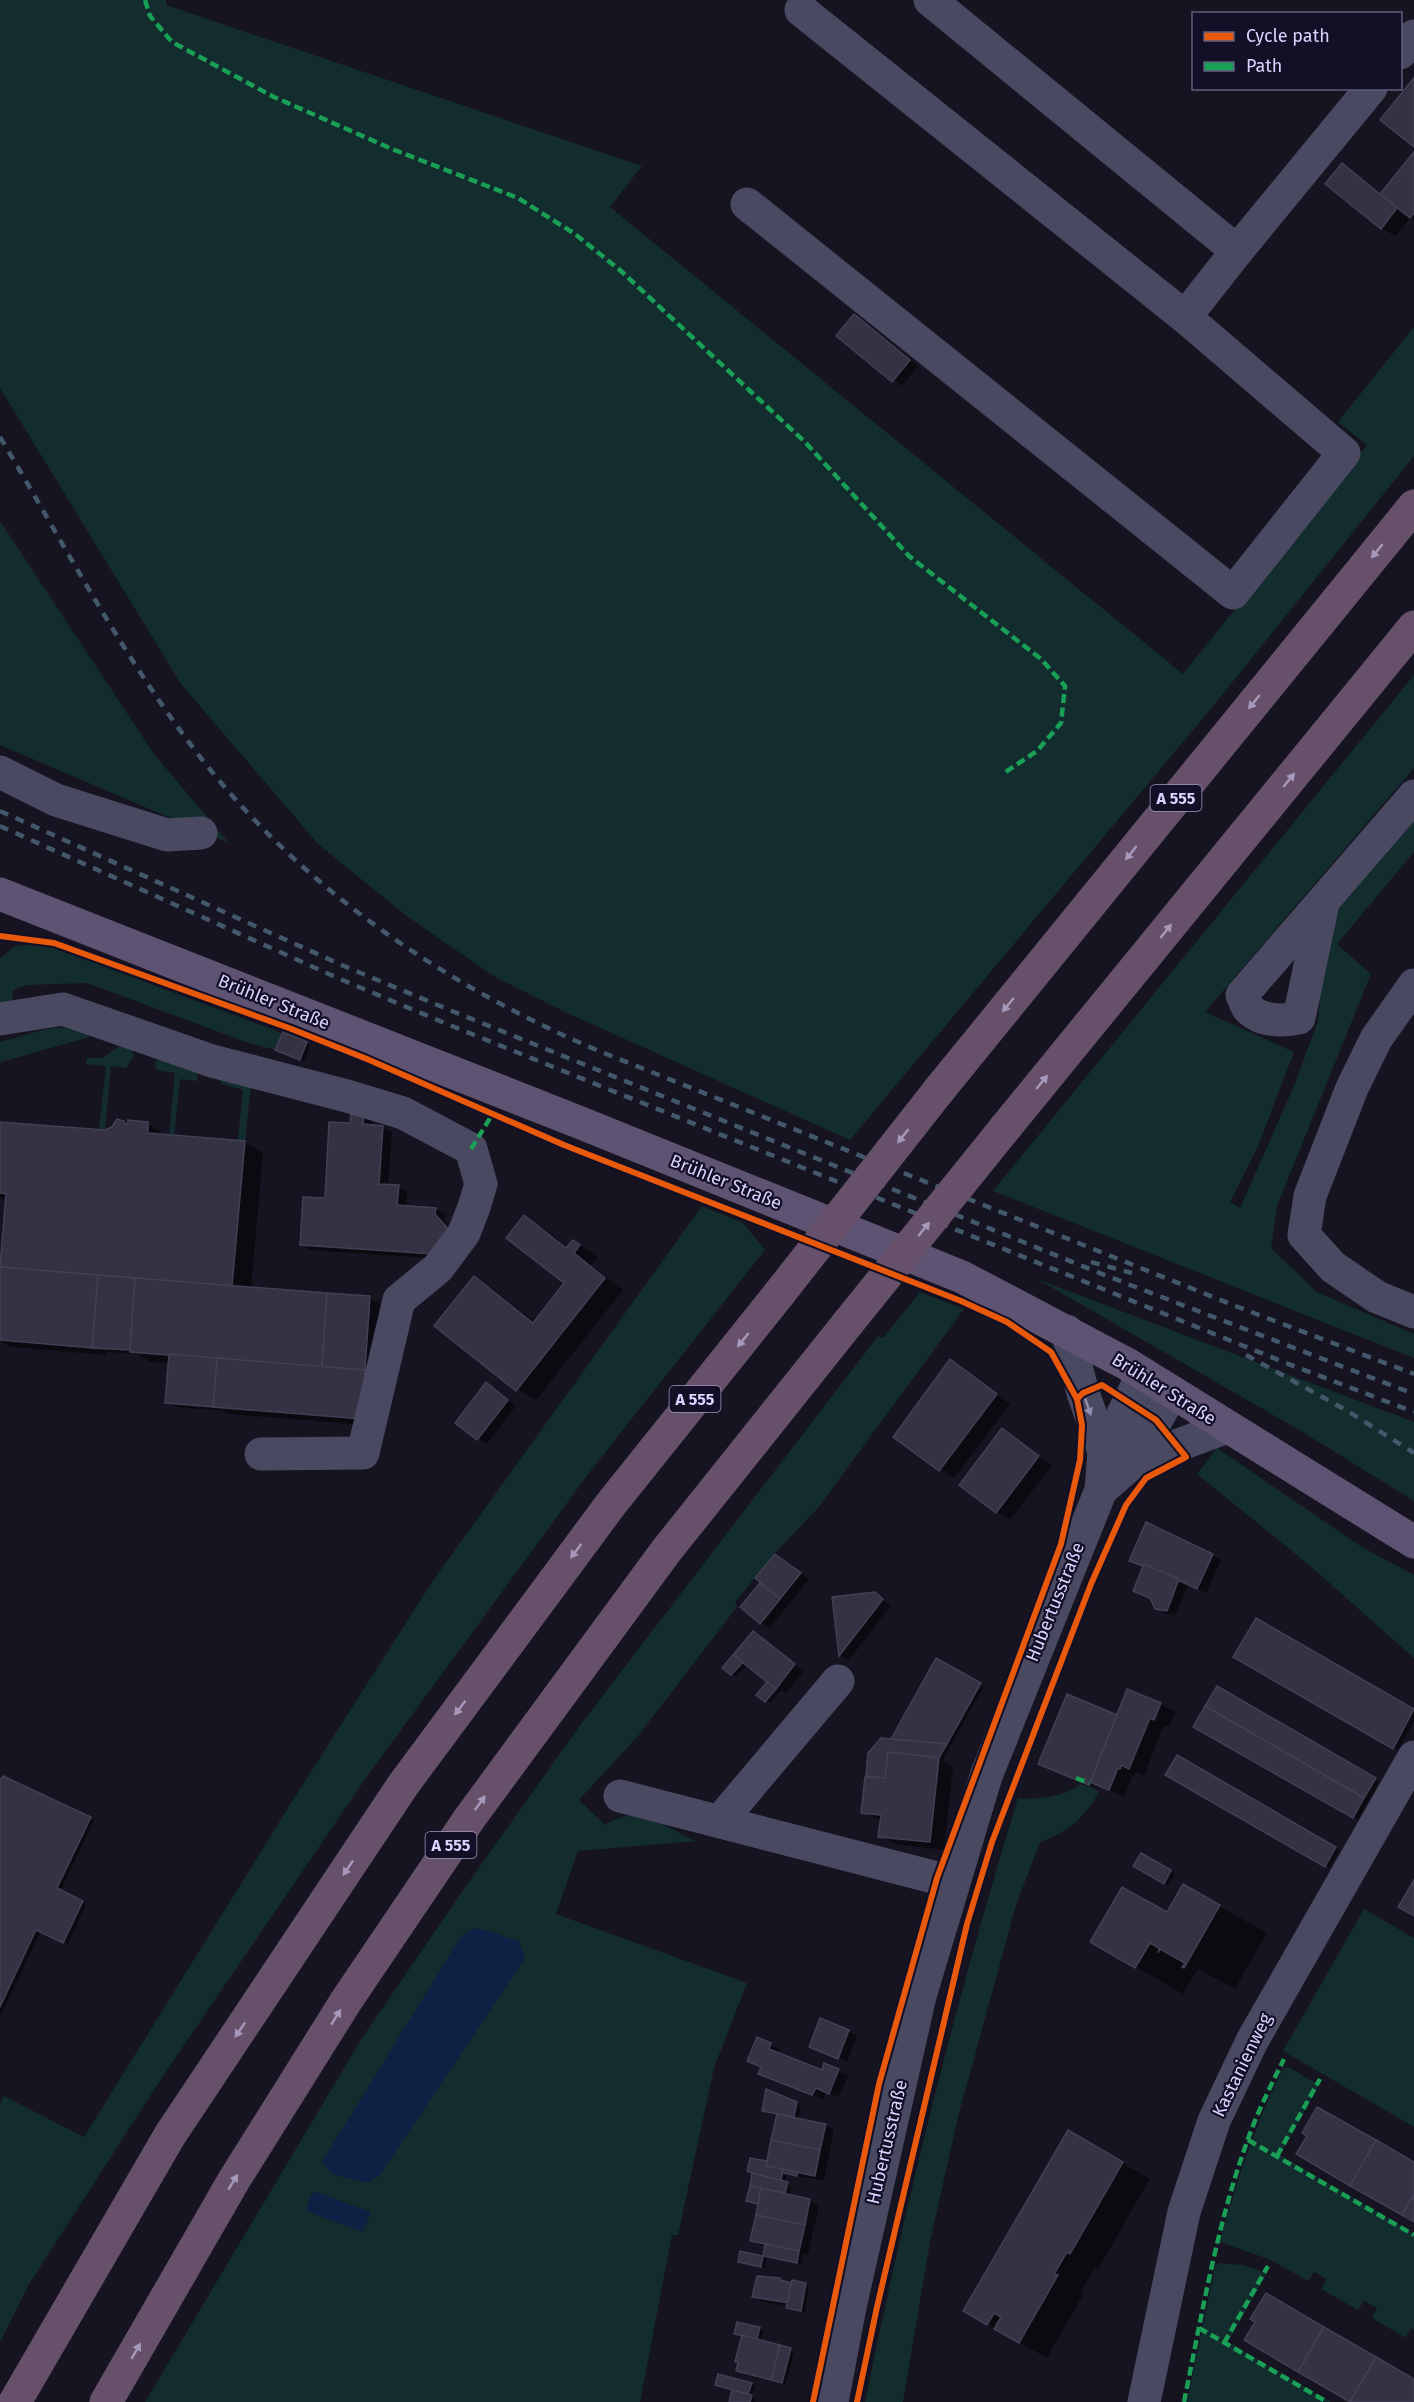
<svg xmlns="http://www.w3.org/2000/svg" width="1414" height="2402" viewBox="0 0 1414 2402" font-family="'Fira Sans',sans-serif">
<rect width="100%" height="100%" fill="#161421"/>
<!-- green -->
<g fill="#132c2d">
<polygon points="0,0 166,0 166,5 642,166 610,207 1183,674 1367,445 1338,422 1414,327 1414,456 1219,699 850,1140 565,1012 495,977 408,917 318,844 181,684 0,388"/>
<polygon points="0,521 154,754 229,843 0,745"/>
<polygon points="1414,675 1414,768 1205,1012 1294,1052 1258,1146 1230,1202 1240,1208 1294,1086 1318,1021 1327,921 1414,814 1414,852 1337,944 1371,974 1277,1206 1271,1248 1317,1292 1414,1334 1414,1358 993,1191"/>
<polygon points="41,943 282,1033 275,1050 246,1042 87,983 27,985 13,990 12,1009 0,1005 0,958 15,946"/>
<polygon points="66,1027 93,1036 1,1062 0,1069 0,1042 46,1029"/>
<polygon points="121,1045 132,1050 134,1056 126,1068 111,1066 105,1130 99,1129 106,1066 86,1064 87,1058 102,1058"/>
<polygon points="158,1056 198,1072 197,1081 180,1079 174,1136 169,1135 175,1073 157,1070 155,1066"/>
<polygon points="223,1078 251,1085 245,1141 238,1140 243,1090 222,1084 220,1081"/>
<polygon points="702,1206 743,1223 765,1250 589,1473 368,1775 163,2076 28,2286 0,2342 0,2103 4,2096 84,2137 291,1803 432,1582"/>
<polygon points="1037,1279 1414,1422 1414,1501 1301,1431"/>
<path d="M920 1292 964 1309 818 1508 776 1552 735 1602 737 1607 638 1736 579 1800 605 1825C640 1802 664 1827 696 1841L578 1851 556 1914 747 1983 714 2068 678 2235H672L640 2402H145L362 2038 468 1883 581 1724 878 1336 883 1338Z"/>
<polygon points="1217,1448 1362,1547 1414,1575 1414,1658 1309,1565 1197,1474"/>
<path d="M1081 1784 1099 1791C1088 1815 1066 1834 1040 1842L1016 1905 958 2117 930 2242 903 2402H865C906 2199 957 1997 1018 1798 1040 1800 1063 1797 1081 1784Z"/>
<polygon points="1364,1909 1414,1938 1414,2127 1283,2051"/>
<path d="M1288 2067 1319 2085 1280 2155 1414 2233V2330L1411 2328 1406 2338 1372 2318 1377 2308 1364 2301 1358 2310 1321 2289 1327 2279 1314 2272 1308 2281 1271 2260 1220 2242C1236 2182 1255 2125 1283 2068Z"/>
<polygon points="1219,2263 1243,2265 1267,2273 1228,2342 1331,2402 1187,2402 1215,2266"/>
</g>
<!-- water -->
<g fill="#0d2144">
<polygon points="477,1928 519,1941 525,1958 379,2176 367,2183 332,2174 322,2162 462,1935"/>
<polygon points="313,2191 371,2212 363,2232 306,2211"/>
</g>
<!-- shadow -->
<g fill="#0007">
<polygon points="1414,155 1414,219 1411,217 1396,236 1381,228 1342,165 1382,194"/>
<polygon points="854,316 918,366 902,386 838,336"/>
<polygon points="306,1043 310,1046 304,1061 281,1051"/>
<polygon points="363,1116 372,1121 372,1126 383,1127 392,1132 388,1186 398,1187 407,1192 406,1207 435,1209 445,1214 444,1221 460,1239 442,1259 310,1250 301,1245 326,1200 352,1125"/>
<polygon points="123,1122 129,1126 147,1123 166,1136 244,1142 263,1153 251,1289 369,1298 384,1306 376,1426 229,1414 224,1411 176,1407 167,1402 170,1363 150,1362 137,1354 106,1352 106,1355 10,1347 0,1341 0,1290 7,1201 0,1197 0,1123 105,1131"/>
<polygon points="524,1217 543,1228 568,1248 573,1241 592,1252 598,1257 591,1265 623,1290 536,1400 517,1389 474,1278 493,1289 535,1322 566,1283"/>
<polygon points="951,1361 1010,1404 954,1478 895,1436"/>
<polygon points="486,1384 516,1406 487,1444 457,1423"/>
<polygon points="1003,1430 1052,1465 1010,1520 996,1512"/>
<polygon points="1212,1555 1221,1560 1207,1593 1188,1585 1176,1615 1166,1614 1156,1608 1144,1567 1131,1560"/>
<polygon points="779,1556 809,1579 770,1628 760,1623 761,1584 757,1579"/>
<polygon points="874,1594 891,1605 849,1660 840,1655 833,1598"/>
<polygon points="1256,1620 1414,1711 1414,1721 1398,1750 1236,1656"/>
<polygon points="753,1633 804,1671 786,1693 781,1690 770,1703 758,1695 774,1685 747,1664 736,1677 724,1668"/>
<polygon points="937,1660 984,1686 942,1761 953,1767 944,1850 894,1844 880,1836 882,1821 863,1812 869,1754 892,1740"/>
<polygon points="1217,1688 1379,1782 1358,1819 1195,1726"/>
<polygon points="1161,1704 1175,1712 1169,1727 1164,1725 1144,1776 1136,1772 1134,1776 1133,1775 1124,1797 1094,1783 1093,1786 1044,1766 1117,1717"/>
<polygon points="1177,1757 1340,1850 1329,1868 1167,1775"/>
<polygon points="0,1782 94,1820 60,1892 86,1904 68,1944 41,1931 0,2017"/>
<polygon points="1142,1855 1175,1874 1168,1885 1135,1866"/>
<polygon points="1183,1886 1267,1933 1235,1989 1198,1969 1183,1994 1092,1942 1167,1914"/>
<polygon points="848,2031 857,2036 847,2062 811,2047"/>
<polygon points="757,2039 780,2050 778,2054 823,2072 825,2065 848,2076 839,2097 826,2092 823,2099 769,2078 762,2068 749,2061"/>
<polygon points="767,2091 801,2106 798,2120 825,2125 834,2130 824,2180 786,2175 785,2183 791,2186 789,2196 810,2200 819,2206 808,2255 803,2254 801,2264 767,2257 765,2268 740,2262 742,2253 764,2257 766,2247 752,2240 759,2204 748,2200 768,2163 778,2115 763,2111"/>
<polygon points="1069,2132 1150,2179 1098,2269 1095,2267 1081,2291 1084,2293 1047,2358 965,2311"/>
<polygon points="779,2280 785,2283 809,2287 805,2312 792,2310 789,2306 763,2302 754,2297"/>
<polygon points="759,2329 763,2331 761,2342 794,2351 786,2384 780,2384 765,2375 764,2378 771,2382 746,2375 737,2370 743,2336 736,2333"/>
<polygon points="751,2384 755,2386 752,2396 756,2399 755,2402 730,2402 733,2390 717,2385"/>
</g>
<!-- building -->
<g fill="#343243" stroke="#433f54" stroke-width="1.5">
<polygon points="1414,78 1414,147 1380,120"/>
<polygon points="1414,152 1414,213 1410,218 1380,194"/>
<polygon points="1342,163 1397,208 1381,229 1325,184"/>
<polygon points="854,314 910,360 892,382 836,336"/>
<polygon points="283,1032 307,1042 300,1060 275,1050"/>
<polygon points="351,1113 364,1114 363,1124 383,1126 379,1184 399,1185 397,1205 436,1208 435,1214 452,1233 433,1254 300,1245 303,1197 325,1198 329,1122 350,1123"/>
<polygon points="117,1119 124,1121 125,1124 128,1124 128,1120 148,1122 148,1133 245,1141 232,1286 0,1267 6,1194 0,1193 0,1122 105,1130 112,1127"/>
<polygon points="524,1215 566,1248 573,1240 580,1245 574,1253 605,1278 516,1391 434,1326 474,1276 533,1323 564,1283 506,1238"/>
<polygon points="0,1267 98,1275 92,1348 0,1340"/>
<polygon points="98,1275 135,1278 130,1350 92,1348"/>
<polygon points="135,1278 327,1293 322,1367 130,1352"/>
<polygon points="327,1293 370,1296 365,1370 322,1367"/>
<polygon points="169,1354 217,1358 213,1407 165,1403"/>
<polygon points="217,1358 365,1370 362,1419 213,1407"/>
<polygon points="950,1359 997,1394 939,1471 893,1437"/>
<polygon points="486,1382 508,1400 477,1440 455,1423"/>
<polygon points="1002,1428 1039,1456 996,1513 959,1485"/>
<polygon points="1146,1522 1213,1554 1197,1589 1144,1564 1143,1566 1129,1561"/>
<polygon points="775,1554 801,1573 780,1599 755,1578"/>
<polygon points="1144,1564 1179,1579 1167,1611 1155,1609 1150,1598 1133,1591"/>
<polygon points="760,1583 780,1599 760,1624 740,1607"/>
<polygon points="875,1592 883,1599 839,1656 832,1597"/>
<polygon points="1256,1618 1414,1709 1393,1749 1233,1657"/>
<polygon points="753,1631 795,1664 776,1689 733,1655"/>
<polygon points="733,1655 743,1662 731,1675 722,1668"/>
<polygon points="936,1658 981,1683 947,1744 891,1739"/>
<polygon points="767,1682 776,1689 765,1702 756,1695"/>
<polygon points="1217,1686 1376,1778 1364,1798 1205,1706"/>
<polygon points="1127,1689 1161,1703 1154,1720 1150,1718 1129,1769 1121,1765 1120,1769 1118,1768 1109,1790 1090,1782"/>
<polygon points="1067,1694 1117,1715 1089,1785 1038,1764"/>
<polygon points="1205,1706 1364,1798 1353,1818 1193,1727"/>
<polygon points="881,1738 891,1739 947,1744 939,1758 888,1752 885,1778 866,1776 868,1753"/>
<polygon points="888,1752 939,1758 930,1842 878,1837 881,1815 861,1813 865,1777 885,1778"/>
<polygon points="1177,1755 1336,1847 1325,1867 1165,1775"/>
<polygon points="3,1776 91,1817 57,1888 83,1901 63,1943 36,1930 0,2007 0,1780"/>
<polygon points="1141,1853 1171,1870 1164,1884 1133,1866"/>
<polygon points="1414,1880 1414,1916 1398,1907"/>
<polygon points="1183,1884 1220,1905 1184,1968 1182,1967 1185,1963 1160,1949 1158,1953 1159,1948 1150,1943 1135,1968 1090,1942 1122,1887 1167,1912"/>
<polygon points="820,2018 849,2030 838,2059 809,2047"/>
<polygon points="757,2037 771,2043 769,2049 822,2070 824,2063 839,2069 829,2094 816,2088 812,2095 758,2074 761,2067 747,2061"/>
<polygon points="766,2089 797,2102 794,2117 762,2111"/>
<polygon points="1317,2107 1376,2140 1350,2186 1296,2154 1307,2136 1302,2133"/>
<polygon points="777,2114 826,2124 820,2150 771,2140"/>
<polygon points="1068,2130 1123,2162 1070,2254 1067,2252 1054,2274 1058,2275 1019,2343 994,2329 1001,2317 994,2313 987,2325 963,2311"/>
<polygon points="771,2140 820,2150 815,2176 766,2166"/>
<polygon points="1376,2140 1414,2162 1414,2194 1402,2215 1350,2186"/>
<polygon points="750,2158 767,2161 766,2166 783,2169 781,2181 759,2176 747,2171"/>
<polygon points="783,2169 797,2172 797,2176 782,2173"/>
<polygon points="752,2173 788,2182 785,2193 750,2186"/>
<polygon points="750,2186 761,2188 758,2204 746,2201"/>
<polygon points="761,2188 810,2199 805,2225 756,2215"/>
<polygon points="1414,2194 1414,2222 1402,2215"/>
<polygon points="756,2215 805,2225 799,2251 750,2241"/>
<polygon points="765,2244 799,2251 797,2263 763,2256"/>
<polygon points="740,2251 763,2256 761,2267 738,2262"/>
<polygon points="757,2276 780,2278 780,2280 793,2283 789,2303 752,2297"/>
<polygon points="792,2280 806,2283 801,2311 786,2308"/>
<polygon points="1266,2293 1324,2327 1298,2372 1244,2340 1255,2322 1250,2319"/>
<polygon points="737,2322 760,2327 757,2339 734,2334"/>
<polygon points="1324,2327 1376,2357 1350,2402 1298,2372"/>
<polygon points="742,2335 780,2345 771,2380 736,2371 738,2362 735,2362"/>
<polygon points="780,2345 791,2348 782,2383 771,2380"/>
<polygon points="1376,2357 1414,2379 1414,2402 1350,2402"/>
<polygon points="718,2374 752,2383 748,2394 715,2385"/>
<polygon points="732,2390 752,2395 750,2402 729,2402"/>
</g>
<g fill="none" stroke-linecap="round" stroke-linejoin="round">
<!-- minor -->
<g stroke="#4a4962" stroke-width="33">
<polyline points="930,0 1237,251"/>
<polyline points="1400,53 1414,36"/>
<polyline points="747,204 1233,593 1344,453 1185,317 801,10"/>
<polyline points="1185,317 1237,251 1371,88"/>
<polyline points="0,772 56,800 167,835 201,833"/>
<path d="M1323 903 1299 1018C1283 1021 1261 1022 1248 1008 1246 1006 1244 999 1242 995L1414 796"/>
<polyline points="1414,985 1376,1039 1352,1088 1310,1196 1304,1235 1333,1267 1377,1297 1414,1312"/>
<polyline points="0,1019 63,1009 212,1061 347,1096 403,1113 471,1149 481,1184 474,1207 464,1233 438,1268 399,1300 363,1453 261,1454"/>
<polyline points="1067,1331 1083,1393 1104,1452"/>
<polyline points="1133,1462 1227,1427"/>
<polyline points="1101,1490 1133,1462 1172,1392"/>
<polyline points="620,1796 937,1878 953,1885"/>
<polyline points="720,1821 838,1681"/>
<polyline points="832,2402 850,2307 920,1996 986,1776 1101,1490 1104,1452 1143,1374"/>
<polyline points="1144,2402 1184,2212 1214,2121 1252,2041 1414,1757"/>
</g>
<!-- major -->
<polyline stroke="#5e5373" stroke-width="33" points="0,894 581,1123 962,1277 1127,1364 1414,1542"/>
<!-- highway -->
<g stroke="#67516a" stroke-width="33">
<polyline points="939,1090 1414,506"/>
<polyline points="1005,1128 1414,627"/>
<polyline points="15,2402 170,2135 403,1785 611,1504 779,1294"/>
<polyline points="106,2402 234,2180 346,2001 469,1819 666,1551 848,1323"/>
</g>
<!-- rail -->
<g stroke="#43596b" stroke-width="4.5" stroke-dasharray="9 8" stroke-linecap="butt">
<path d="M0 437C61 539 117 646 188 741 292 882 439 983 599 1051L1238 1307 1414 1374"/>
<polyline points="0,811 344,966 452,1011 1107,1276 1414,1394"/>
<polyline points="0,826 340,979 447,1024 1286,1363 1414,1412"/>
<polyline points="1091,1262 1132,1273"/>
<polyline points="1246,1355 1346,1410 1414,1453"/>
</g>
<!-- highway-bridge -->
<g stroke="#67516a" stroke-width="33">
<polyline points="779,1294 939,1090"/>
<polyline points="848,1323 1005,1128"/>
</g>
<!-- quiet -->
<g stroke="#1a9f57" stroke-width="4.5" stroke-dasharray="9 4.5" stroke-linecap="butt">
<polyline points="145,0 150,16 172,42 274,97 392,149 518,198 575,234 621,271 805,442 909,556 1041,659 1065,686 1061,723 1037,751 1004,773"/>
<polyline points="471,1149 492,1115"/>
<polyline points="1076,1778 1089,1783"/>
<polyline points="1248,2140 1414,2235"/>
<polyline points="1277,2156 1320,2079"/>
<polyline points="1199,2328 1327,2402"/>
<polyline points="1224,2343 1268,2266"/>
<path d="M1184 2402C1202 2314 1217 2224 1248 2139 1258 2111 1271 2085 1284 2059"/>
</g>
<defs>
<g id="cycleway">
<polyline points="0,936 54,943 289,1028 367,1059 564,1145 961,1301 1007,1322 1051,1352 1077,1399 1082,1425 1080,1460 1061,1544 937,1878 879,2084 813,2402"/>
<polyline points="857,2402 877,2307 967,1924 992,1842 1091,1584 1126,1505 1146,1478 1186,1457 1156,1420 1102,1385 1083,1393 1077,1399"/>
</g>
</defs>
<!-- cycleway casing -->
<use href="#cycleway" stroke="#130f26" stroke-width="10"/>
<!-- cycleway -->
<use href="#cycleway" stroke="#e8590c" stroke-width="6"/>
</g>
<!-- one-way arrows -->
<defs><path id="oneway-solid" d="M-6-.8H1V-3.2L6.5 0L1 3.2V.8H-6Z" transform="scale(1.5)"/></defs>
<g fill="#a699bc">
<use href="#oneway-solid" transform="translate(1377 551) rotate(129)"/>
<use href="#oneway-solid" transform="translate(1254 702) rotate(129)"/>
<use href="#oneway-solid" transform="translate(1289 780) rotate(-51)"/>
<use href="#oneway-solid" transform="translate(1131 853) rotate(129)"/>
<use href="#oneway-solid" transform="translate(1166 931) rotate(-51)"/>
<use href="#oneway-solid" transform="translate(1008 1005) rotate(129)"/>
<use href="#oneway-solid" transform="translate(1042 1082) rotate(-51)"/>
<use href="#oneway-solid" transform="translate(903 1136) rotate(128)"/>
<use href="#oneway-solid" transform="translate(924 1229) rotate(-51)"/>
<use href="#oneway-solid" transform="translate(743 1340) rotate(129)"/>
<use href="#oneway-solid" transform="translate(576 1551) rotate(127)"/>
<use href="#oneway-solid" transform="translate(460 1708) rotate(127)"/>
<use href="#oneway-solid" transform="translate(480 1803) rotate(-54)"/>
<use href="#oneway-solid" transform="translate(348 1868) rotate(124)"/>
<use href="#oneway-solid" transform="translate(336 2017) rotate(-58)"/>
<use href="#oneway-solid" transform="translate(240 2030) rotate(124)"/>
<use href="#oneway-solid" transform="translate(233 2182) rotate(-59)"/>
<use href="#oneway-solid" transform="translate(136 2351) rotate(-60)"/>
</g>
<use fill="#928eb0" href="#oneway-solid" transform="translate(1088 1407) rotate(71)"/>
<g text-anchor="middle" stroke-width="4.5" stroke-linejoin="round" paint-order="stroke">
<!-- shield labels -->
<g fill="#130f26" stroke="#9e99be" stroke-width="1.5">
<rect x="1150.5" y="785" width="51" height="26" rx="4.5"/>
<rect x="669.5" y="1386" width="51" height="26" rx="4.5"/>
<rect x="425.5" y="1832" width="51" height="26" rx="4.5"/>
</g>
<g font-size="16" font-weight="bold" fill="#d9d4ff">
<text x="1176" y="804">A 555</text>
<text x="695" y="1405">A 555</text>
<text x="451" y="1851">A 555</text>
</g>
<!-- street labels -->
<g font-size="18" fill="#d9d4ff" stroke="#130f26">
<text transform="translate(274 1002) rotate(22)" y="6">Brühler Straße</text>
<text transform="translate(726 1182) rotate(22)" y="6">Brühler Straße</text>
<text transform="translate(1164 1389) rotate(32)" y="6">Brühler Straße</text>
<text transform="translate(1055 1602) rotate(-68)" y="6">Hubertusstraße</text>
<text transform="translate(1242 2065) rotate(-64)" y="6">Kastanienweg</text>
<text transform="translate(887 2142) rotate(-77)" y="6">Hubertusstraße</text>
</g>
</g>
<!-- legend -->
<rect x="1192" y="12" width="210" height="78" fill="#130f26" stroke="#625e7d" stroke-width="1.5"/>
<rect x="1204" y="32" width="30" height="9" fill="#e8590c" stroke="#625e7d" stroke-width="1.5"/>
<text x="1246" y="42" font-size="18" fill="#d9d4ff">Cycle path</text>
<rect x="1204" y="62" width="30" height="9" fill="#1a9f57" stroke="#625e7d" stroke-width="1.5"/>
<text x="1246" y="72" font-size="18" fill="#d9d4ff">Path</text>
</svg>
